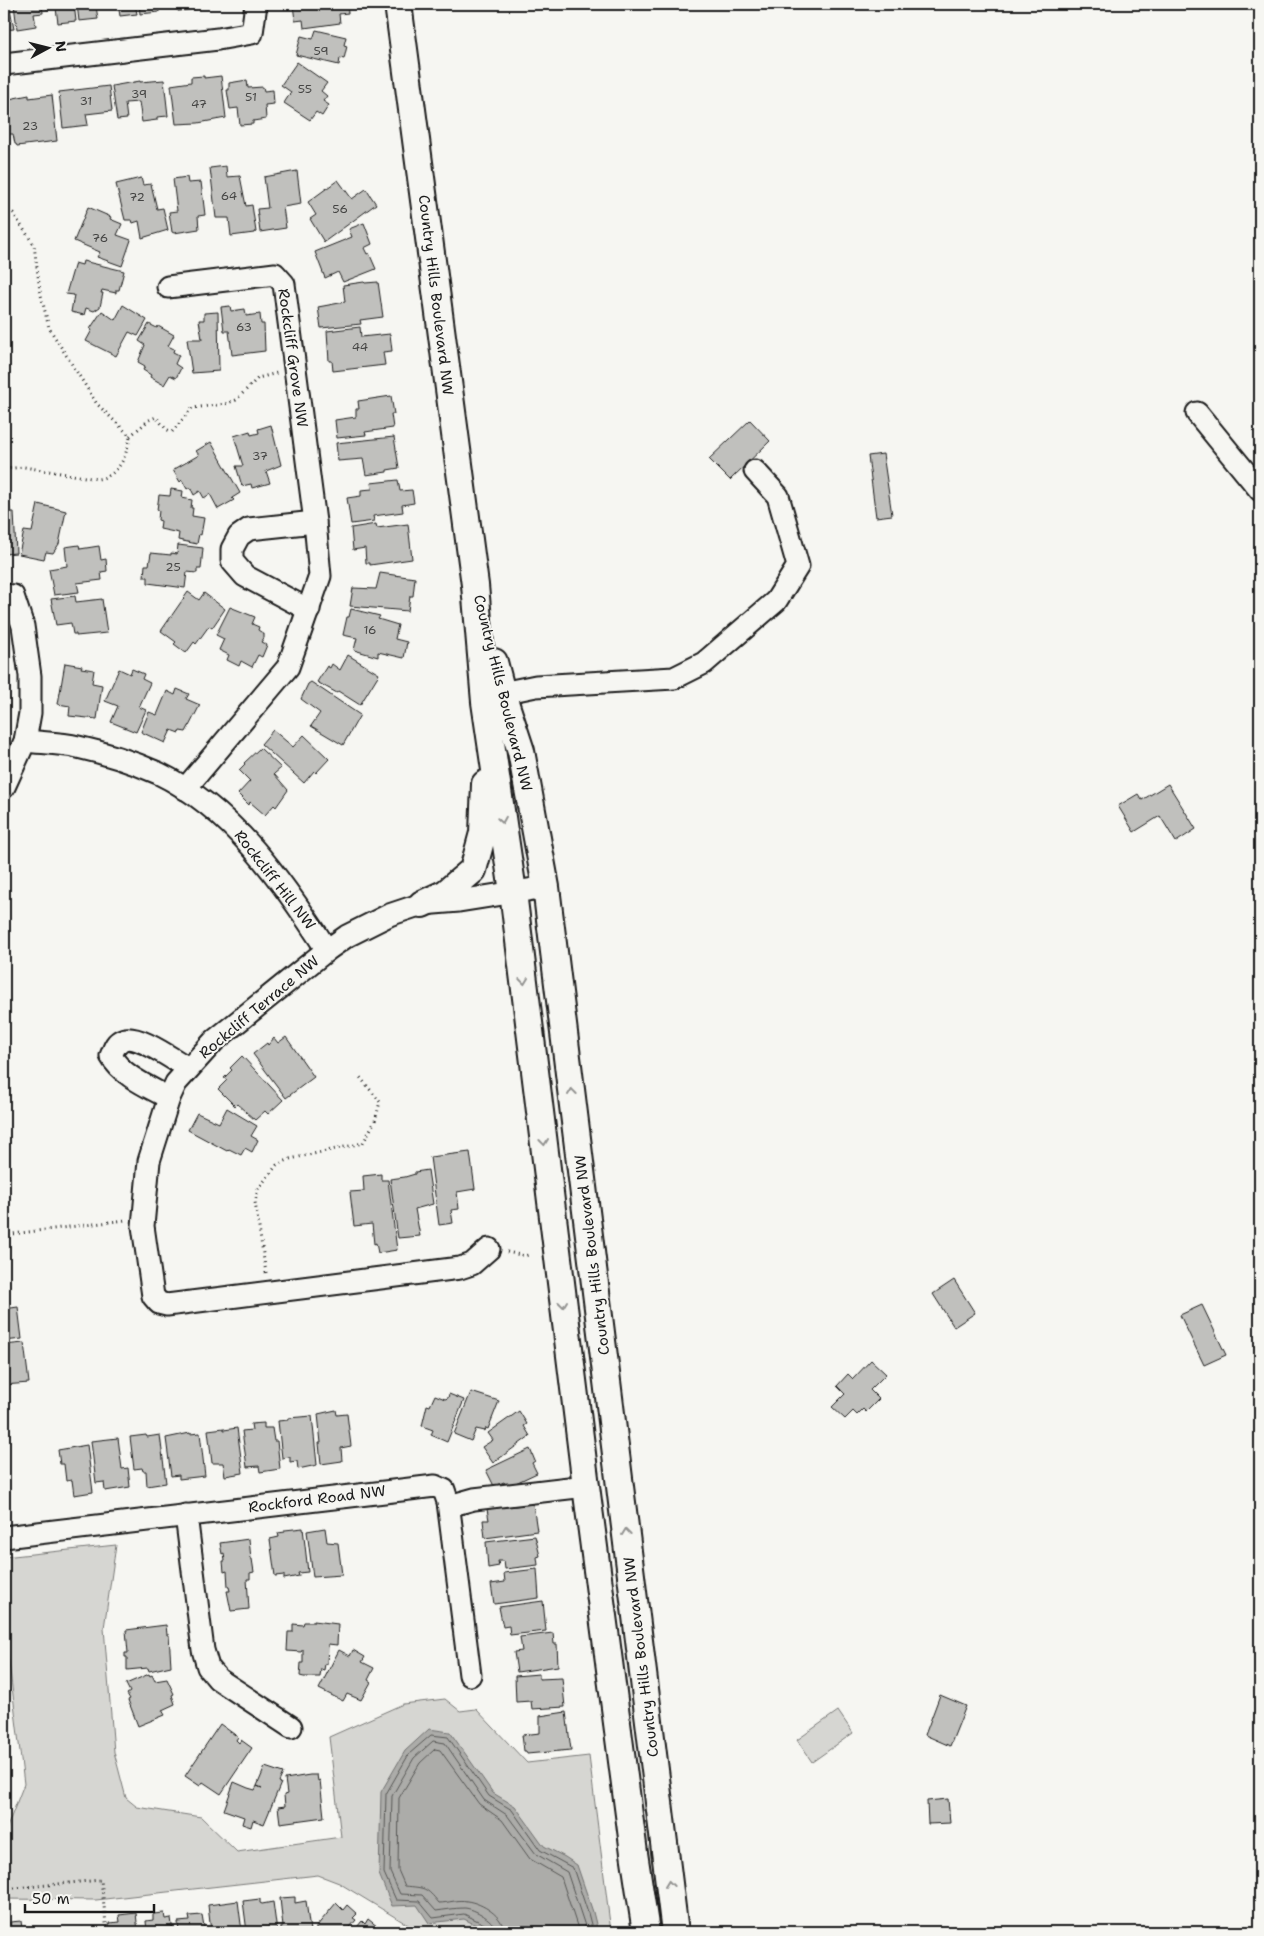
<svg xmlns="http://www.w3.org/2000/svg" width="1264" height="1936" viewBox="0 0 1264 1936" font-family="'Shantell Sans',sans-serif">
<rect width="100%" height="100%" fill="#f6f6f2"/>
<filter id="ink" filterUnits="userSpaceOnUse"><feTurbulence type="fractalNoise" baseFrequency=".02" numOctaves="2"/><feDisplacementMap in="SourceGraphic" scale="10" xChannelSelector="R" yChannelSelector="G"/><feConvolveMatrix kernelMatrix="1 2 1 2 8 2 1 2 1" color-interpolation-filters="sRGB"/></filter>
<g filter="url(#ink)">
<!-- green -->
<g fill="#d6d6d2" stroke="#797977">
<polygon points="116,1545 104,1628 114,1752 126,1798 137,1807 201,1817 237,1852 341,1837 329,1737 403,1704 445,1699 460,1711 476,1709 527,1763 589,1756 611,1932 414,1932 413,1928 339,1883 318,1875 96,1900 4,1899 4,1835 24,1784 4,1622 4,1557"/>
<polygon points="838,1711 853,1733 812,1762 797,1740"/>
</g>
<!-- water -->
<polygon fill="#acaca9" stroke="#727271" points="429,1729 450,1732 493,1793 515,1806 544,1846 565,1857 577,1865 593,1912 598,1932 490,1932 464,1919 429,1923 417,1905 392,1906 379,1874 381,1792 405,1751"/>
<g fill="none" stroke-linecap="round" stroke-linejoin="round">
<!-- shore -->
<g stroke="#565654" stroke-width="1">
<polyline points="490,1932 488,1926 464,1914 433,1918 419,1901 396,1900 384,1873 386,1794 409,1754 431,1735 448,1737 489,1796 512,1810 540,1850 573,1868 588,1913 593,1932"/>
<path d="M497 1932C496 1921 474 1908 464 1908 454 1908 445 1910 436 1911L422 1895 400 1894 390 1872 392 1796 414 1758 433 1741 445 1743 484 1800 507 1815 536 1854 567 1872 587 1932"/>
<path d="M504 1932C504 1916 482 1903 467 1901 458 1899 448 1903 439 1903 426 1887 425 1888 405 1886L398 1870 399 1798 420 1763 435 1749 440 1750 479 1804 502 1820 530 1859 561 1877 579 1932"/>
</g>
</g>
<!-- building -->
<g fill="#c0c0bd" stroke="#1c1c1c">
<polygon points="4,4 9,4 14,29 4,30"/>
<polygon points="14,4 42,4 43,13 34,14 36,26 17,29"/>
<polygon points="45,4 74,4 76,21 58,23 56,8 46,9"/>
<polygon points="77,4 102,4 96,6 98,19 79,21"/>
<polygon points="118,4 135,4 137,14 120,16"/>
<polygon points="139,4 158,4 159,12 140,14"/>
<polygon points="177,4 196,4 197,9 178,11"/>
<polygon points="293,4 347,4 348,13 339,14 340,23 304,28 303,20 295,21"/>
<polygon points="316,30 346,37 344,45 347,46 344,59 340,58 339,65 296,55 301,36 313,39"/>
<polygon points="297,62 327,83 321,91 327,96 323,101 329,105 322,116 316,112 310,120 284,103 291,92 281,85"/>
<polygon points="204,76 204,78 221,76 226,118 198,123 176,124 171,85 191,82 191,77"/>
<polygon points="164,80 168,116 157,117 157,120 142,122 139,102 125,103 127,119 117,120 112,86 140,81 140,82"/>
<polygon points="247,80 248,88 263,87 264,91 273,90 274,104 265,105 266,119 253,121 253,124 240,125 238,108 230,109 227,90 229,90 229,83"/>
<polygon points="109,86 112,111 86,114 88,125 63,128 59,92"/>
<polygon points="29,95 29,98 52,95 57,141 17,146 16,144 15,144 13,134 6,134 4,100"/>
<polygon points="226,166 227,177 240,176 246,206 252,205 256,232 254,233 231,236 229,218 216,218 210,168"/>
<polygon points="297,171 301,204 283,207 286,228 260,232 257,209 268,208 264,177"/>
<polygon points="187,177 188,183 201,182 205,215 198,216 199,229 174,233 172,232 169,212 177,211 173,179"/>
<polygon points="141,178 143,185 151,184 157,209 163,208 168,230 142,238 139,221 133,223 132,220 125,220 116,184"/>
<polygon points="338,180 352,199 366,189 376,204 324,242 310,219 316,215 308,202"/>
<polygon points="88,207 111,217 110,219 122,224 117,235 131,240 122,266 97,257 100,252 74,241"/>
<polygon points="364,223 372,244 364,248 367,254 369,253 376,269 343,282 338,272 325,278 315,252 352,237 349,229"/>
<polygon points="83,261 124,271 119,290 116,290 116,293 102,290 101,293 103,293 100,307 94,311 86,308 84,315 71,312 74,295 66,294 75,263 82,265"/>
<polygon points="364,282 365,283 378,282 383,317 360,320 361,324 321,328 318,307 345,302 343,285"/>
<polygon points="123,305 147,320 138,336 129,332 116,356 86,341 92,330 90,329 102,311 115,320"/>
<polygon points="230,306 231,311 245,309 246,316 260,314 261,324 264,324 265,351 232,355 229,331 224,331 221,307"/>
<polygon points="218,312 219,371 192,373 187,339 202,339 199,320 204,320 204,313"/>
<polygon points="149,324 157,328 158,326 174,335 168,346 174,349 173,352 179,355 175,364 181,368 176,378 170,375 164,385 150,377 151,375 143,370 145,366 138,362 145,345 139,341"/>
<polygon points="360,327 361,337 390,334 392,351 383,352 385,365 333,371 332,361 329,361 327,331"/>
<polygon points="391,396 394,414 391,414 393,428 365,432 366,435 337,438 335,420 356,417 356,409 359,409 358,401"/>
<polygon points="750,420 770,441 730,480 709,459"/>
<polygon points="271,425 281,465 266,471 270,483 252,488 251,484 242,486 236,466 243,466 234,436 250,431 251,435 259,433 258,429"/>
<polygon points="394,437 399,468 387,470 387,472 366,475 363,459 338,461 336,443"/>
<polygon points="211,442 240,493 232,498 234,500 218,509 210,494 204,498 200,491 194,495 190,487 187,489 182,480 180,482 173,470 199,455 196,451"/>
<polygon points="883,454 892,515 876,517 868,456"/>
<polygon points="398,480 400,491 412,490 414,503 402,505 403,512 373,516 374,521 351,524 347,498 361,496 361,490 372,489 371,483"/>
<polygon points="171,489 183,491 182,498 192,500 191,508 193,508 192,516 204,518 201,535 199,534 197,544 178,540 179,533 160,529 161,521 158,520 159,510 157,510 159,495 170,496"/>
<polygon points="4,500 9,500 10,512 14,512 16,553 4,554"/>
<polygon points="38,504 66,511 59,544 53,553 46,552 44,559 19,554 24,531 32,532"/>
<polygon points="376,524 377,528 408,524 412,559 370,565 370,563 366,563 365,548 353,550 351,528"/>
<polygon points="79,545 80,549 99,546 101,560 106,559 107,571 101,572 102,580 77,583 79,592 54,595 49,569 67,566 65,547"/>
<polygon points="178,545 203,548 201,569 197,569 197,573 187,572 185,588 148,583 148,577 144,577 145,565 149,565 151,553 171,555 171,553 177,554"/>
<polygon points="380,573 415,578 413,596 410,596 408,611 350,606 353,588 376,589"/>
<polygon points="188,592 199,600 204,593 225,609 212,628 209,626 196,644 194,642 186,653 174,644 176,642 161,631"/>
<polygon points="75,596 76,602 102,599 107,633 76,636 76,634 73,634 71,623 56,625 51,599"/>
<polygon points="230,607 255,617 252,624 259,627 258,630 264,634 264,638 261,642 267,645 262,657 258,655 252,667 241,661 239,666 227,660 229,655 219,650 224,639 216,635"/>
<polygon points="351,609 380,616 378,619 398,625 395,639 407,642 404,658 378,652 378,657 354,650 357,638 343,635 347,617 349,617"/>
<polygon points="348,655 379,674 360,705 338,691 337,693 317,682 327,666 330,668 332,664 340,670"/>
<polygon points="65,663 82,666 81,668 94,670 92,683 102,685 97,719 69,716 70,706 58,704"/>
<polygon points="119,669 130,674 132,669 144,674 142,679 150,683 139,707 146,710 136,732 111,722 118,706 105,701"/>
<polygon points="311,682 360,715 343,745 311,726 320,713 301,699 308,684"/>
<polygon points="177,689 189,694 186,699 200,705 186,732 180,731 179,733 171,730 165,743 141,732 149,712 157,715 167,691 175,695"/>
<polygon points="273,730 293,747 304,735 329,759 316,773 314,771 304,783 261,744"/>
<polygon points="260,748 281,768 274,774 288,790 276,807 274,805 265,815 250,802 249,805 238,794 250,781 239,770 245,764 244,763"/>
<polygon points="1168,784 1196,829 1176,842 1160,816 1134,832 1118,806 1138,794 1142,800"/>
<polygon points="286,1037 314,1077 286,1098 253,1054 267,1043 268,1045 274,1038 278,1043"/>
<polygon points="242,1056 283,1100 268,1114 265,1111 255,1120 237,1104 235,1106 218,1089 227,1080 224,1078 232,1070 230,1068"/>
<polygon points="227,1108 257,1126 251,1136 258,1140 252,1152 245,1148 241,1155 229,1149 227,1151 188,1130 197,1113 219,1123"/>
<polygon points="470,1152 475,1189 457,1192 459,1209 451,1210 453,1223 439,1225 430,1157"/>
<polygon points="428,1170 433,1204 415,1209 420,1236 398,1238 390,1179 405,1177 415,1174 415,1172"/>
<polygon points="381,1174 381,1180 388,1180 397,1250 378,1253 376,1243 374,1244 372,1224 354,1226 350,1192 364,1191 363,1176"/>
<polygon points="954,1280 975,1313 954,1327 933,1294"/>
<polygon points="1202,1305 1226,1355 1204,1365 1180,1315"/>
<polygon points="18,1307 22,1339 4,1341 4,1309"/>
<polygon points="24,1343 29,1383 4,1385 4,1345"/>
<polygon points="871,1360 886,1374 870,1390 879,1399 866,1412 863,1409 857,1415 853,1411 845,1419 832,1407 845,1394 837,1386 848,1374 853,1379"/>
<polygon points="471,1392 499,1401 488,1429 486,1428 485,1431 476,1429 471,1441 454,1434"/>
<polygon points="449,1394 464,1400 447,1442 431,1435 433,1430 422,1426 427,1405 430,1406 435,1395 445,1399 448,1398"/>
<polygon points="336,1410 337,1415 347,1414 351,1446 341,1448 342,1461 321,1464 319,1443 321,1443 318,1414"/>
<polygon points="519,1411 527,1424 524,1426 530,1436 493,1463 482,1447 493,1440 488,1433"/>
<polygon points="312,1416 317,1465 298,1469 297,1461 290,1462 290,1457 282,1458 278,1421 288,1420 288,1418"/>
<polygon points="264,1423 264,1428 272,1428 274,1441 277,1441 280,1469 260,1472 259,1466 247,1467 242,1431 252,1430 251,1424"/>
<polygon points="224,1428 224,1430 237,1428 243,1473 225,1476 223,1463 212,1463 208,1430"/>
<polygon points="190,1433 190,1434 200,1433 205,1476 179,1479 179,1475 171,1476 166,1438"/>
<polygon points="146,1435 147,1437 160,1435 166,1483 147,1486 146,1471 143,1471 142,1468 134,1469 130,1437"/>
<polygon points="118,1438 122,1469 128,1468 130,1487 105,1491 104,1482 96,1483 91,1441"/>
<polygon points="87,1445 93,1492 74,1495 72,1480 66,1481 64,1464 60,1464 58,1450"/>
<polygon points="530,1449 535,1461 532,1463 537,1473 507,1487 504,1482 494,1486 486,1470"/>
<polygon points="533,1504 537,1531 485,1538 483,1520 489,1520 487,1509"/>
<polygon points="303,1528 308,1572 298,1573 299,1576 284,1579 284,1575 275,1576 270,1539 279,1537 278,1533 285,1532 285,1530"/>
<polygon points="325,1528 327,1542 338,1543 342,1575 313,1577 307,1531"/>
<polygon points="535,1536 540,1556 537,1557 538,1565 505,1569 504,1561 498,1561 499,1566 488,1568 486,1542"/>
<polygon points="249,1539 251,1559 252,1559 254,1572 250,1573 250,1579 247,1579 249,1609 231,1611 227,1591 230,1591 229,1587 228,1587 227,1571 224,1572 223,1561 225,1561 224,1553 222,1554 220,1543"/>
<polygon points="537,1569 539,1598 494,1604 491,1584 505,1582 504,1573"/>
<polygon points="543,1601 546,1631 510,1635 509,1626 503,1627 499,1607"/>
<polygon points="314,1621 338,1624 337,1645 328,1644 327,1664 325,1664 324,1670 321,1669 320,1677 304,1677 300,1676 301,1663 303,1663 303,1649 301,1652 287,1651 288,1632 293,1632 293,1624 303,1625 304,1622 314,1622"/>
<polygon points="166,1625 167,1635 169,1635 171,1666 149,1671 148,1668 127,1670 127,1657 125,1657 125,1653 128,1653 126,1630"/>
<polygon points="553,1633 554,1644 557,1644 558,1666 517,1672 514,1652 522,1651 520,1637"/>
<polygon points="339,1650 350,1656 353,1650 365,1657 362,1662 374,1668 368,1680 371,1682 361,1700 347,1694 343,1701 319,1689"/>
<polygon points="149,1674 150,1676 152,1675 155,1681 167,1679 174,1694 172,1695 175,1704 162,1710 165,1715 138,1726 128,1700 130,1699 127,1694 130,1692 126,1684"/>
<polygon points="539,1674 539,1679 562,1678 565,1707 532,1709 531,1701 516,1702 515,1676"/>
<polygon points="940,1695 966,1706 950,1746 925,1735"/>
<polygon points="566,1712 571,1750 527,1754 526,1751 524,1751 522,1735 540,1733 540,1716"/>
<polygon points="220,1724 238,1737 236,1740 239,1743 241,1740 252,1748 221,1794 203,1782 200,1786 185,1776"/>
<polygon points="265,1767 283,1773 279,1782 281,1783 264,1824 253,1820 251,1827 242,1824 244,1817 224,1810 234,1782 248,1788 255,1790 257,1786 262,1788 257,1786"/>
<polygon points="310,1775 317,1775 318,1781 320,1780 324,1817 280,1823 278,1807 285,1806 284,1795 287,1794 285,1779"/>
<polygon points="948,1799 950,1823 928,1824 927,1801"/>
<polygon points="295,1897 295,1903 306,1901 310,1931 281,1932 281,1927 283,1927 280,1898"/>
<polygon points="260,1899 260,1903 262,1904 273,1902 277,1932 247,1932 243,1901"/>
<polygon points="238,1901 242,1932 211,1932 208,1905"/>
<polygon points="336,1903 343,1910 347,1905 357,1914 353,1918 356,1920 346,1932 316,1932 316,1927"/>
<polygon points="136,1913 138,1932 111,1932 109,1923 120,1922 119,1915"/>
<polygon points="164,1913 165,1919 171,1918 173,1932 147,1932 146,1921 153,1920 153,1914"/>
<polygon points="202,1915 205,1932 179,1932 178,1922 190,1921 189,1916"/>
<polygon points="368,1919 378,1927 375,1932 353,1932 362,1921 365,1924"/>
<polygon points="21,1921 22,1928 31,1927 32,1932 5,1932 5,1931 11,1930 10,1922"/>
<polygon points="61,1927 62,1932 48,1932 48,1929"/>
<polygon points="84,1928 84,1931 94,1930 94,1932 71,1932 71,1929"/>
</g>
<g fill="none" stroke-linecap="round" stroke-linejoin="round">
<defs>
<g id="minor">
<polyline points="4,64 218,39 252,33 256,4"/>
<polyline points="168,287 275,274 284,284 315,522 320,576 288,667 185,789"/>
<polyline points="1197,413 1260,490"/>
<polyline points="4,595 13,596 23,626 30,676 30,713 25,741 4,787"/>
<polyline points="309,610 245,576 232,561 232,549 239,536 249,529 315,522"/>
<polyline points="489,700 502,693 536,686 674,678 704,663 776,601 798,566 778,496 755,471"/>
<path d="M25 741C43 743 61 743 78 747 105 753 133 762 158 773 233 809 283 882 327 950"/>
<path d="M169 1098C149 1087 122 1076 111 1056 114 1049 115 1043 122 1040 136 1032 175 1061 188 1068"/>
<polyline points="489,1249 472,1264 460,1268 167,1305 159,1303 153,1296 143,1226 149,1161 169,1098 176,1083 214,1041 327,950 347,936 389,915 422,904 459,901 546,887"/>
<polyline points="449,1506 474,1499 586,1486"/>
<polyline points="186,1515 203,1650 208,1667 218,1679 291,1727"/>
<polyline points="4,1537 435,1486 444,1490 448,1502 470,1675"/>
</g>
<g id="major">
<polyline points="398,4 475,585 485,702 513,892 586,1486 634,1853 646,1932"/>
<polyline points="494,662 502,693 521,751 546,887 675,1932"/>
<polyline points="422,904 446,893 473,870 483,833 485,784"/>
</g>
</defs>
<!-- minor casing -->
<use href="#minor" stroke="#1c1c1c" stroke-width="25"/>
<!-- major casing -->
<use href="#major" stroke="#1c1c1c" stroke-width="30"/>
<!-- path -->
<g stroke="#1c1c1c" stroke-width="3" stroke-dasharray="1 4" stroke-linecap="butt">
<path d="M4 208 13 213 34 245 40 291 49 328 97 404 130 436C127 455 119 477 97 479L24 467 4 469"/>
<polyline points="130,436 149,420 156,417 166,429 172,432 192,408 225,404 236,400 258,378 277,373"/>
<polyline points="4,1235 126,1220"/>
<polyline points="507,1252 525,1256 531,1254"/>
<polyline points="266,1273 255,1202 258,1189 269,1175 277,1165 290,1159 363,1143 375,1121 380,1102 360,1077"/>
<polyline points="4,1889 101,1880 107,1932"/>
</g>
<!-- minor -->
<use href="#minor" stroke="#f6f6f2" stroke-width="21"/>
<!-- major -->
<use href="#major" stroke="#f6f6f2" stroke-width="26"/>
</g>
<!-- one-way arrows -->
<defs><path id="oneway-chevron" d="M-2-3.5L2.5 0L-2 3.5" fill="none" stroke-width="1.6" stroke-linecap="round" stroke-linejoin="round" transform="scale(1.25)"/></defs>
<g stroke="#949492">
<use href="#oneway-chevron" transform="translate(502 820) rotate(81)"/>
<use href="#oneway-chevron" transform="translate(524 981) rotate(83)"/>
<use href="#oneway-chevron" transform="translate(572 1092) rotate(-97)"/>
<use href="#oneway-chevron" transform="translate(544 1142) rotate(83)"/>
<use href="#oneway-chevron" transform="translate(563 1304) rotate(83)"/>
<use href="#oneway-chevron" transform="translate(626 1532) rotate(-97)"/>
<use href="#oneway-chevron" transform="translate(669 1884) rotate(-97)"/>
</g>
</g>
<g text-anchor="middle" stroke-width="4" stroke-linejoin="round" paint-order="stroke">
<!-- number labels -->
<g font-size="12" fill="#454544">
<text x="321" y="55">59</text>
<text x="305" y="93">55</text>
<text x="139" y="98">39</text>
<text x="251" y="101">51</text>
<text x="86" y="105">31</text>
<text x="199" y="108">47</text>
<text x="30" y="130">23</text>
<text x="229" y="200">64</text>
<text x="137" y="201">72</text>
<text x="340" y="213">56</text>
<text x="100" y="242">76</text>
<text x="244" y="331">63</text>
<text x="360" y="351">44</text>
<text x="260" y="460">37</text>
<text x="173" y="571">25</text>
<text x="370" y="634">16</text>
</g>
<!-- street labels -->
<g font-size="15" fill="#1c1c1c" stroke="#f6f6f2">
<text transform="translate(436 295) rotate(83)" y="5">Country Hills Boulevard NW</text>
<text transform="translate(293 358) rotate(82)" y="5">Rockcliff Grove NW</text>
<text transform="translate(503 693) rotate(76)" y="5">Country Hills Boulevard NW</text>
<text transform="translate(275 880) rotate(52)" y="5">Rockcliff Hill NW</text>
<text transform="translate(259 1007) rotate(-40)" y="5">Rockcliff Terrace NW</text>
<text transform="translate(592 1255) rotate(-97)" y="5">Country Hills Boulevard NW</text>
<text transform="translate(317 1499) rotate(-7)" y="5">Rockford Road NW</text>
<text transform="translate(641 1657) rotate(-97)" y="5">Country Hills Boulevard NW</text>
</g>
</g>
<!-- margin -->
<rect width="1264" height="1936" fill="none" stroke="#f6f6f2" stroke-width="20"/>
<rect x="10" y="10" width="1244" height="1916" fill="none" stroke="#1c1c1c" stroke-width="2" filter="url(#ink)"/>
<!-- north arrow -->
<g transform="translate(48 48) rotate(83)" stroke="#f6f6f2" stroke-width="4" paint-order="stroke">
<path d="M0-4L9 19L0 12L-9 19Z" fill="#1c1c1c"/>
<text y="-8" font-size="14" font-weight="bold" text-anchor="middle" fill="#1c1c1c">N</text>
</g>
<!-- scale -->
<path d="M25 1904v8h129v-8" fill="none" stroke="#1c1c1c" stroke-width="2.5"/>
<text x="32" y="1904" font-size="15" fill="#1c1c1c" stroke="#f6f6f2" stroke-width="4" paint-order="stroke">50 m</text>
</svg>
